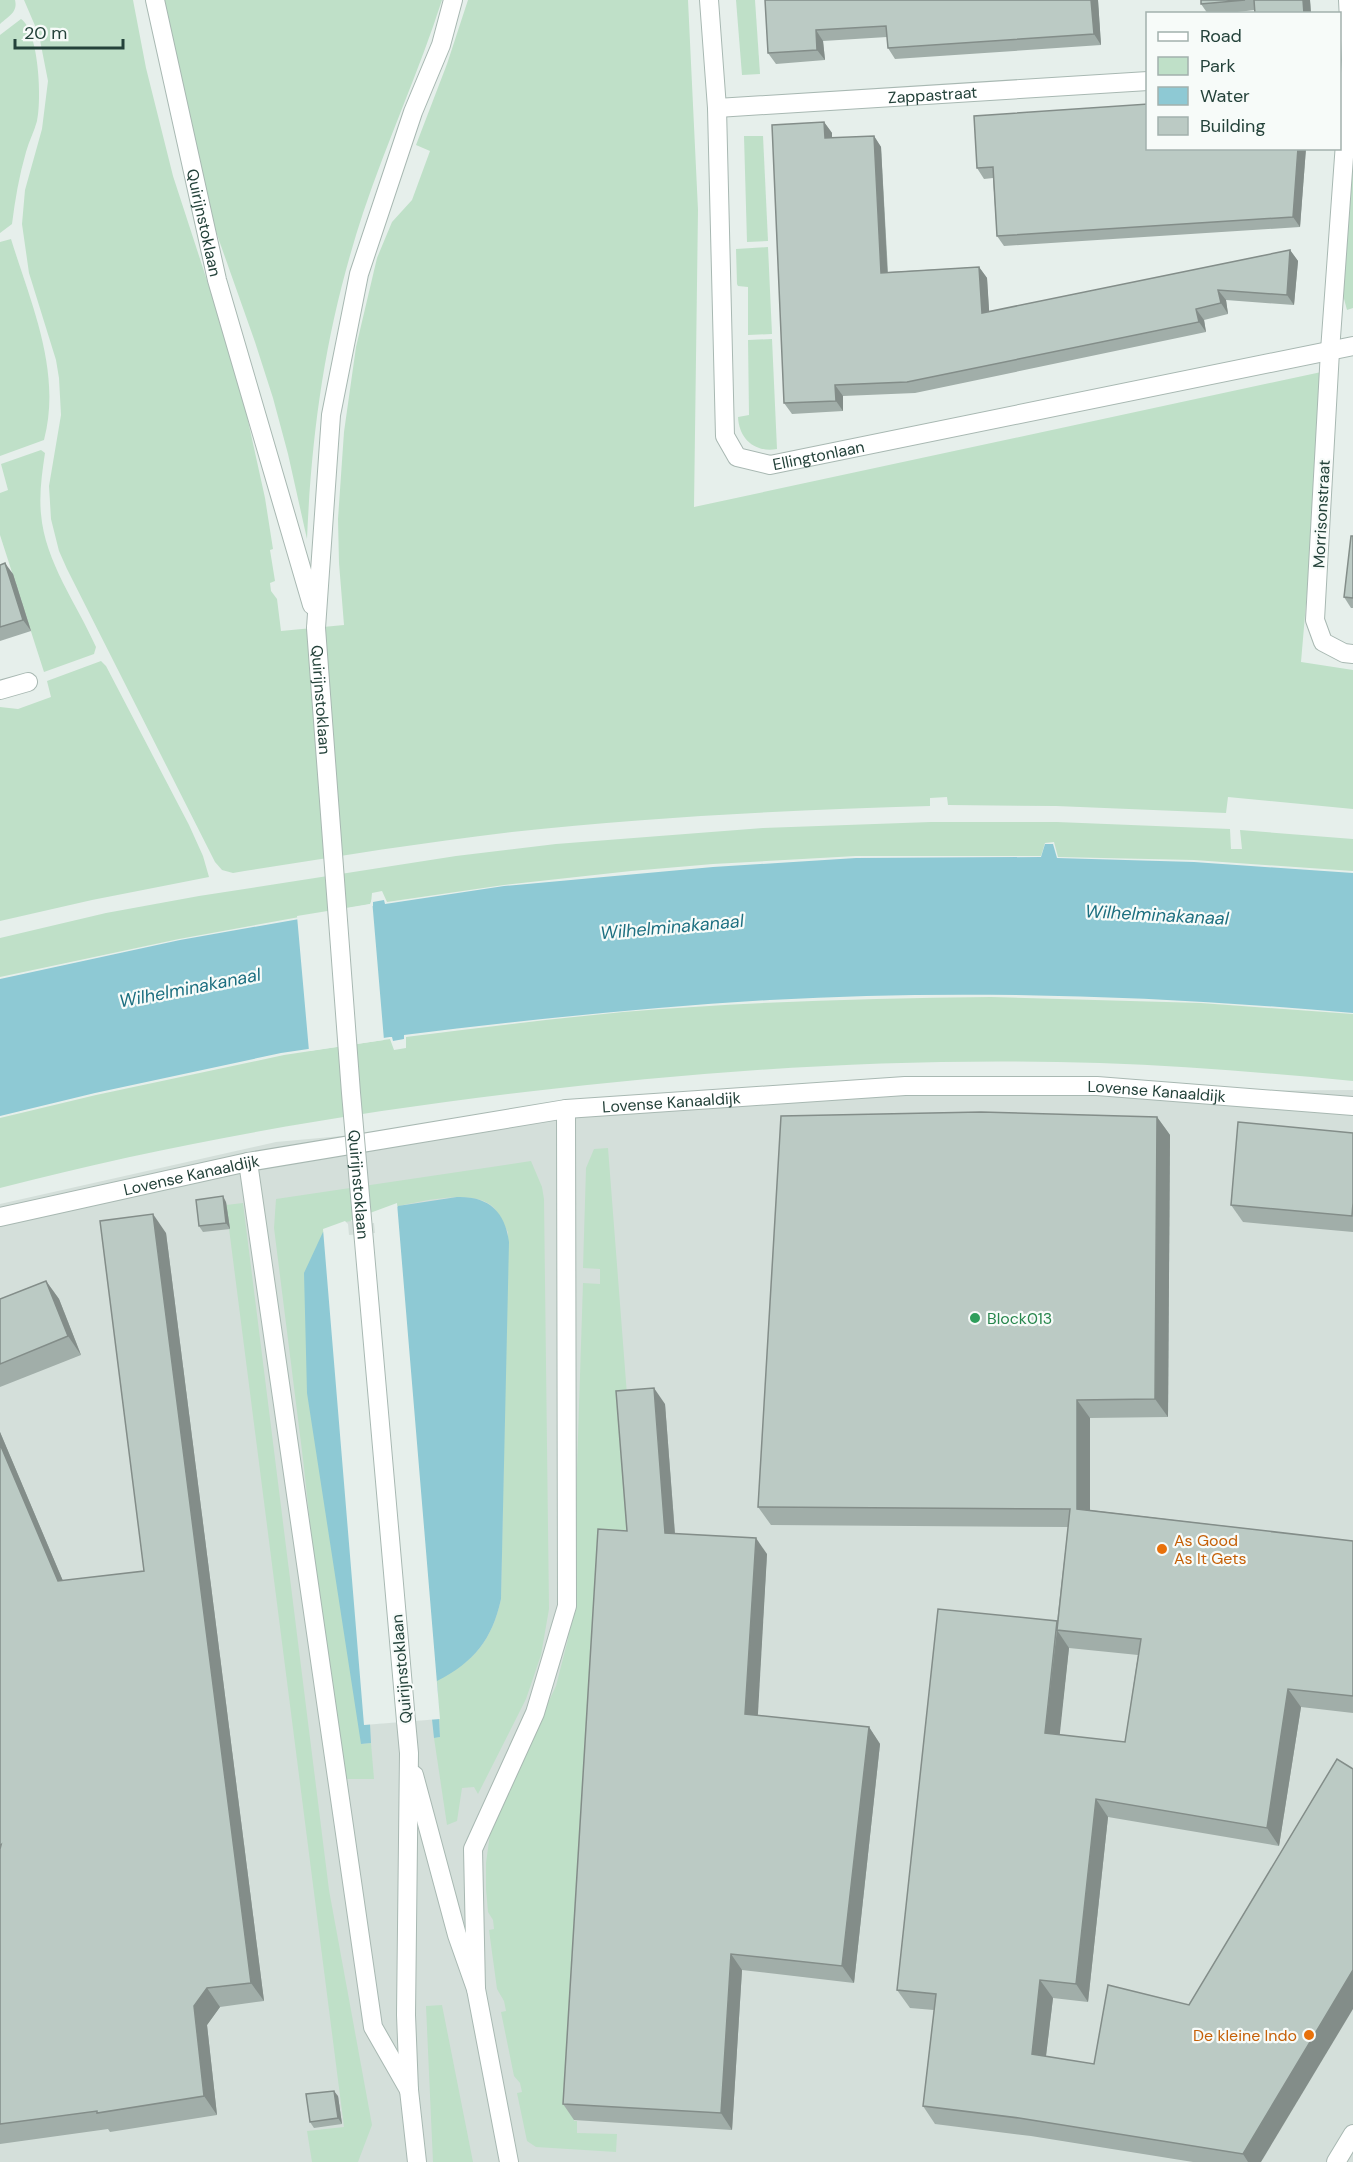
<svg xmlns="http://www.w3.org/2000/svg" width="1353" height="2162" viewBox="0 0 1353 2162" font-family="'DM Sans',sans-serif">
<rect width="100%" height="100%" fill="#e6efeb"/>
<!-- built -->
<polygon fill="#d4dfda" points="1353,1090 1353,2162 0,2162 0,1204 276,1142 812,1093"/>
<!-- green -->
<g fill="#bfe0c8">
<path d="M0 0H15C18 12 9 16 0 24Z"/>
<path d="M24 0H133L146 68 173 176 229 348 243 398 265 498 273 549 270 550 275 581 270 583 271 591 277 599 281 631 344 625 339 563 338 519 344 432 356 347 377 258 392 222 412 200 430 151 416 145 447 64 468 0H688L698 210 694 507 1326 371 1301 662 1353 670V809L1228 797 1226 813 1056 806 948 805 947 797 930 798V806C790 810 651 817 512 832 419 843 326 858 233 873L222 870 215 862 67 569 59 551 51 519 49 486 61 415 59 378 56 360 29 273 22 224 25 190 42 129 48 81 39 35Z"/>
<path d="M159 0H442C419 72 387 141 363 213 327 323 312 423 307 539L288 454 273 398 255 342 214 226Z"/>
<polygon points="736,0 755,0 760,74 742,75"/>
<path d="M21 19C39 31 42 101 37 121 34 132 29 141 26 152 19 176 15 200 12 224L0 233V35Z"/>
<polygon points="744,136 763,136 768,241 747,242"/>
<polygon points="1353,152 1353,308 1347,310 1343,295"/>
<path d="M11 239C31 304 62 371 44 440L0 456V242Z"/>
<polygon points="768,247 772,334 748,335 748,287 738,286 737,284 736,249"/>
<path d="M772 339 777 449C755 453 739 439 738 417L749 415 748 340Z"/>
<path d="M41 450 45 453C42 473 39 494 41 514 45 562 77 604 96 647L94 654 44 672 0 535V493L8 490 1 464Z"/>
<polygon points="101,661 106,666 189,825 203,856 209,877 92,900 0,921 0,707 18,709 51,697 47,681"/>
<polygon points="1057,822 1230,829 1231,849 1242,849 1240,830 1353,839 1353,871 1194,860 1058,857 1054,842 1045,843 1041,856 856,856 713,864 631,871 504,885 387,902 382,891 372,893 371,904 179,939 0,977 0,938 106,913 199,896 456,856 556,844 763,828 931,822"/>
<path d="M991 997 1201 1003 1353 1014V1081C1269 1073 1185 1066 1100 1063 908 1057 716 1069 525 1092 348 1113 173 1143 0 1188V1118L96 1095 284 1055 390 1039 394 1050 406 1048V1037C478 1028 550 1019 623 1012 745 1002 868 998 991 997Z"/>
<polygon points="608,1148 638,1538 610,1532 574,2121 577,2121 577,2133 617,2134 616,2152 536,2147 527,2141 517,2093 522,2092 520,2083 514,2076 501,2012 506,2011 504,2001 497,1989 489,1930 494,1929 493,1920 488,1912 486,1889 486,1863 492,1819 556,1686 568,1639 573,1591 583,1283 600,1284 600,1269 583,1268 586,1168 594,1149"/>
<path d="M531 1161 542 1187 544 1199 549 1609 541 1655 526 1699 478 1794 474 1787 462 1788 457 1821 447 1825 434 1738 440 1737 437 1680C474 1662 492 1640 501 1599L508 1232C503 1224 499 1214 494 1208 476 1188 422 1201 399 1206 380 1210 364 1220 345 1222L361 1744 371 1743 374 1779H338L303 1459 274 1228 276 1199Z"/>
<polygon points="243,1203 329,1890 372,2125 358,2162 312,2162 307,2131 344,2127 226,1205"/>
<polygon points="442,2005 473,2162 433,2162 426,2006"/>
</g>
<!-- water -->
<g fill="#8ec9d4">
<path d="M1045 844H1053L1057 858 1194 862 1353 873V1013C1159 996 965 989 770 1000 648 1007 526 1020 404 1035V1039L393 1041 392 1037H390L281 1053 95 1093 0 1116V979L180 940 373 906V902L384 900 385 904 504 886 713 867 856 858 1041 857Z"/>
<path d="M457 1197C488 1196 505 1211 509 1242L501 1599C492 1640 474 1662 437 1681L440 1737 434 1738 432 1719 370 1724 371 1743 361 1744 307 1393 304 1273 323 1232 346 1238 377 1236 398 1206Z"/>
</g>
<!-- pier -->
<g fill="#e6efeb">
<polygon points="372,899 384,1040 309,1051 297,916 370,904"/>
<polygon points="397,1203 440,1719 364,1725 323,1229 345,1221 348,1224 349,1235 375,1233 374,1223 353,1224 351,1220"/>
</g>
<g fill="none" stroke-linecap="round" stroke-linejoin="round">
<defs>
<g id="minor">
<path id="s1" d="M155 0 217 280 312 605"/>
<path id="s2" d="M709 0 717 108 725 436 737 457 770 465 1353 346"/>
<polyline points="1348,0 1351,60 1330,351 1315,620 1323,642 1344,653 1353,654"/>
<path id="s3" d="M717 108 1148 81"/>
<polyline points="316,628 331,415 359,274 413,112 441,45 453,0"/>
<polyline points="0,690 28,682"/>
<polyline points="248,1162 373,2027 409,2090"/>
<path id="s4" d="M0 1217 248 1162 566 1109 905 1086H1097L1353 1106"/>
<polyline points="406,1721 409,1753 406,2015 409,2090 417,2162"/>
<polyline points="414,1775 457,1935 476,1989 509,2162"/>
<polyline points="476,1989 473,1849 535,1713 567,1606 566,1109"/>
<polyline points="1336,2162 1353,2134"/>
</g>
</defs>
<!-- minor casing -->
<use href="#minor" stroke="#a8b8b2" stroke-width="20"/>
<!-- minor -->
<use href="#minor" stroke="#fff" stroke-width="18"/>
<defs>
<g id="minor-bridge">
<path id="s5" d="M316 628 351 1093 406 1721"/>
</g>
</defs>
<!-- minor-bridge casing -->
<use href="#minor-bridge" stroke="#a8b8b2" stroke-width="20" stroke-linecap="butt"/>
<!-- minor-bridge -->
<use href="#minor-bridge" stroke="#fff" stroke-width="18"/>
</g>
<!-- wall -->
<g fill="#a1aea9" fill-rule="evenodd">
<polygon points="765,0 1098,0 1101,45 895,59 888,48 887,37 823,41 825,60 776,64 768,53"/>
<polygon points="1201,0 1310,0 1311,14 1255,14 1255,10 1220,14 1208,14 1201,4"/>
<polygon points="824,122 832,133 832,138 874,136 881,147 888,272 979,267 987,278 989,312 1290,250 1298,261 1294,305 1226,300 1228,314 1204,320 1206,332 915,393 843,396 843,411 792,414 784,403"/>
<polygon points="1148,148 1306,148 1300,227 1004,246 997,236 993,178 984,179 977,168"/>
<polygon points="1353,536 1353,608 1351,608 1344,597"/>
<polygon points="0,565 13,574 31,631 0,641"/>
<path d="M1157 1117 1170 1135 1168 1417 1090 1418V1510L1353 1541V1713L1301 1707 1279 1846 1108 1817 1088 2002 1053 1998 1046 2056 1261 2162H1193L1031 2136 935 2124 923 2106 934 2010 910 2008 897 1990 1057 1621 1068 1527 771 1525 758 1507ZM1069 1648 1138 1655 1125 1742 1059 1735Z"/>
<polygon points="1353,1133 1353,1232 1243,1222 1231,1205"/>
<polygon points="226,1202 230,1229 203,1232 199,1226"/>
<polygon points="166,1233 264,2001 220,2007 207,2025 217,2115 110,2132 108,2129 0,2144 0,1432 63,1581 144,1571"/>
<polygon points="46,1281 59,1299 81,1355 0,1387 0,1299"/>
<polygon points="665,1404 675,1533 767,1554 757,1716 869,1727 880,1744 854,1983 742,1970 732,2130 574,2120 563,2104"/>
<polygon points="338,2096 342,2124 314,2128 310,2122"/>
</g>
<!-- shaded-wall -->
<g fill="#838d89">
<polygon points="1091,0 1098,0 1101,45 1094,34"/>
<polygon points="1303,0 1310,0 1311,14 1304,14"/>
<polygon points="816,30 823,41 825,60 817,50"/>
<polygon points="824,122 832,133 832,149 825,138"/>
<polygon points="874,136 881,147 888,284 881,273"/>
<polygon points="1298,148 1306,148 1300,227 1293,217"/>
<polygon points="1290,250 1298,261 1294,305 1287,295"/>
<polygon points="979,267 987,278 990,324 982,313"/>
<polygon points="1218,290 1226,300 1228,314 1221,303"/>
<polygon points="1196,309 1204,320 1206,332 1199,322"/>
<polygon points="835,385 843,396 843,411 836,401"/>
<polygon points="5,563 13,574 31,631 23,620"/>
<polygon points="1157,1117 1170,1135 1168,1417 1155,1399"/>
<polygon points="223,1196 226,1202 230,1229 226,1223"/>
<polygon points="153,1214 166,1233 264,2001 251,1983"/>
<polygon points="46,1281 59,1299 81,1355 68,1336"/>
<polygon points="654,1388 665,1404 676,1549 665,1533"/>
<polygon points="1077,1400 1090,1418 1090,1527 1077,1509"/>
<polygon points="0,1432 71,1600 58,1581 0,1444"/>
<polygon points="756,1538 767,1554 757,1731 745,1714"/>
<polygon points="1057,1630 1069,1648 1058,1751 1045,1733"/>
<polygon points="1288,1689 1301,1707 1279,1846 1267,1828"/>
<polygon points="869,1727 880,1744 854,1983 842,1966"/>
<polygon points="1096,1799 1108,1817 1088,2002 1076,1984"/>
<polygon points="731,1954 742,1970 732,2130 721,2113"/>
<polygon points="1353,1970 1353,2009 1261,2162 1248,2162 1243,2154"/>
<polygon points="1040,1980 1053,1998 1044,2072 1032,2054"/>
<polygon points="207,1988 220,2007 207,2025 217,2115 204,2096 194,2006"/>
<polygon points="334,2091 338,2096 342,2124 338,2118"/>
</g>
<!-- building -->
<g fill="#bbcac4" stroke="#838d89" stroke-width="1.5">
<polygon points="765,0 1091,0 1094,34 888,48 886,26 816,30 817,50 768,53"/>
<polygon points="1201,0 1245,0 1201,4"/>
<polygon points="1254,0 1303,0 1304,14 1255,14"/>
<polygon points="1148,104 1148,148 1298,148 1293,217 997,236 993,167 977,168 974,116"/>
<polygon points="824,122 825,138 874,136 881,273 979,267 982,313 1290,250 1287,295 1218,290 1221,303 1196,309 1199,322 907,382 835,385 836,401 784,403 772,125"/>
<polygon points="1351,536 1353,536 1353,598 1344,597"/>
<polygon points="5,563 23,620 0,627 0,565"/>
<polygon points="981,1112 1157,1117 1155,1399 1077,1400 1077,1509 1353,1541 1353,1696 1288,1689 1267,1828 1096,1799 1076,1984 1040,1980 1032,2054 1094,2064 1108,1985 1189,2005 1337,1759 1353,1769 1353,1970 1243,2154 1019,2118 923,2106 936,1994 897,1990 938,1609 1057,1621 1045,1733 1125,1742 1141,1639 1057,1630 1070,1509 758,1507 781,1116"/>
<polygon points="1238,1122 1353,1133 1353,1203 1352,1216 1231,1205"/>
<polygon points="223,1196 226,1223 199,1226 196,1200"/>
<polygon points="153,1214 251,1983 207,1988 194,2006 204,2096 97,2113 97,2111 0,2124 0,1849 1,1845 0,1846 0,1444 58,1581 144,1571 100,1221"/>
<polygon points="46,1281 68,1336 0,1364 0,1299"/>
<polygon points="654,1388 665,1533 756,1538 745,1714 869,1727 842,1966 731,1954 721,2113 563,2104 598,1529 627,1531 616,1391"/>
<polygon points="334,2091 338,2118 310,2122 306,2094"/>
</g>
<!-- markers -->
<circle fill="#2e9e5b" stroke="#f7fbf9" stroke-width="2" cx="975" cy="1318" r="6"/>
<g fill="#e8710a" stroke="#f7fbf9" stroke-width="2">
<circle cx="1162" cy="1549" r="6"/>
<circle cx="1309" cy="2035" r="6"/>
</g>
<g text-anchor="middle" stroke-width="4.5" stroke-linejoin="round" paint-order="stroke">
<!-- street labels -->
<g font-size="16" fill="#24423a" stroke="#f7fbf9">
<text dy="6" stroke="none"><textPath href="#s3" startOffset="216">Zappastraat</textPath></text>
<text dy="6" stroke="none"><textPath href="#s1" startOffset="228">Quirijnstoklaan</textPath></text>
<text dy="6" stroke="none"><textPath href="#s2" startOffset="544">Ellingtonlaan</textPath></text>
<text transform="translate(1321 514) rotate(-87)" y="6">Morrisonstraat</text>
<text dy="6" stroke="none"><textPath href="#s5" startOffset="72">Quirijnstoklaan</textPath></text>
<text dy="6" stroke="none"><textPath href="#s4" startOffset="1168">Lovense Kanaaldijk</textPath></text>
<text dy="6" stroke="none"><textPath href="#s4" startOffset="682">Lovense Kanaaldijk</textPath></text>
<text dy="6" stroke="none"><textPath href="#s4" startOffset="196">Lovense Kanaaldijk</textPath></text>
<text dy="6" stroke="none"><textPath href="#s5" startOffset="558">Quirijnstoklaan</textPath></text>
<text transform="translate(401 1669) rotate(-95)" y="6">Quirijnstoklaan</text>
</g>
<!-- leisure labels -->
<g font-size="16" fill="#27864d" stroke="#f7fbf9" text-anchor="start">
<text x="987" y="1324">Block013</text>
</g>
<!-- food labels -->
<g font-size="16" fill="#c56008" stroke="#f7fbf9" text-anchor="start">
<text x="1174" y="1546">As Good<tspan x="1174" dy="18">As It Gets</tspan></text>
<text x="1297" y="2041" text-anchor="end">De kleine Indo</text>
</g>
<!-- water labels -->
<g font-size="18" font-style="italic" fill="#1c6f80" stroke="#f7fbf9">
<text transform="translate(1157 915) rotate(3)" y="6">Wilhelminakanaal</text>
<text transform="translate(672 927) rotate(-5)" y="6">Wilhelminakanaal</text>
<text transform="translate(190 988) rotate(-11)" y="6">Wilhelminakanaal</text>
</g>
</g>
<!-- legend -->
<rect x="1146" y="12" width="195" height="138" fill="#f7fbf9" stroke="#a3b1ad" stroke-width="1.5"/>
<rect x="1158" y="32" width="30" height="9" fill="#ffffff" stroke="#a3b1ad" stroke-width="1.5"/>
<text x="1200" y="42" font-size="18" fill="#24423a">Road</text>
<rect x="1158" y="57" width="30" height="18" fill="#bfe0c8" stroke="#a3b1ad" stroke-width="1.5"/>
<text x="1200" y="72" font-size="18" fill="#24423a">Park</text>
<rect x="1158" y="87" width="30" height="18" fill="#8ec9d4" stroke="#a3b1ad" stroke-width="1.5"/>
<text x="1200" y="102" font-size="18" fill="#24423a">Water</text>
<rect x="1158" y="117" width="30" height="18" fill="#bbcac4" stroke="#a3b1ad" stroke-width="1.5"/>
<text x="1200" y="132" font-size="18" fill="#24423a">Building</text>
<!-- scale -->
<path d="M15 39v9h108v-9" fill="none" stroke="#24423a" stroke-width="3"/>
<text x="24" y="39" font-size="18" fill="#24423a" stroke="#f7fbf9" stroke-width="4.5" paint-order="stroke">20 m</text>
</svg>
